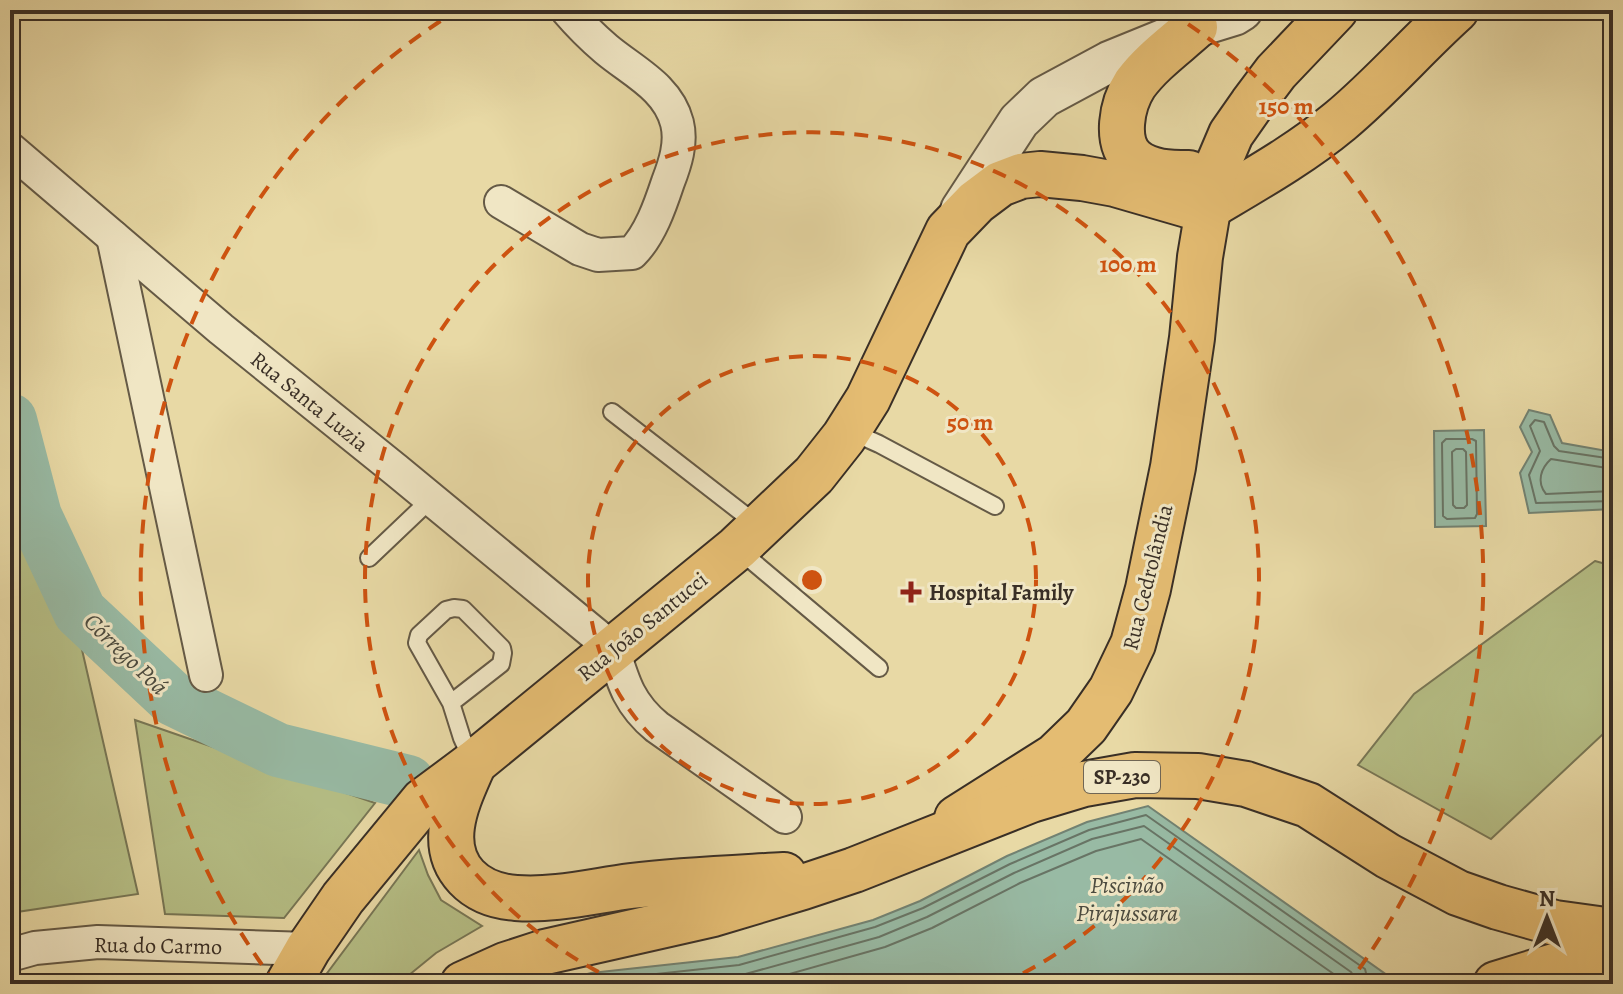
<svg xmlns="http://www.w3.org/2000/svg" width="1623" height="994" viewBox="0 0 1623 994" font-family="Alegreya,serif">
<rect width="100%" height="100%" fill="#e8d9a5"/>
<filter id="stains"><feTurbulence type="fractalNoise" baseFrequency=".0025" numOctaves="4"/><feColorMatrix values="0 0 0 0 .2 0 0 0 0 .09 0 0 0 0 .02 0 0 0 .5 -.17"/></filter>
<radialGradient id="worn" r=".72"><stop offset=".6" stop-color="#630" stop-opacity="0"/><stop offset="1" stop-color="#630" stop-opacity=".3"/></radialGradient>
<!-- green -->
<g fill="#b6bf86" stroke="#787756" stroke-width="2">
<polygon points="10,489 23,548 80,641 138,894 10,913"/>
<polygon points="1595,561 1613,566 1613,728 1603,734 1491,839 1358,765 1414,694"/>
<polygon points="135,720 375,803 284,918 165,914"/>
<polygon points="419,850 428,875 441,900 482,926 436,953 398,984 319,984"/>
</g>
<!-- water -->
<g fill="#98baa4" stroke="#728272" stroke-width="2">
<polygon points="1529,410 1550,415 1562,443 1613,452 1613,509 1529,513 1520,473 1532,452 1520,427"/>
<polygon points="1484,430 1486,526 1435,527 1434,431"/>
<polygon points="1148,806 1384,973 1364,984 549,984 591,973 738,957 873,920 920,901 1007,856 1087,822"/>
</g>
<g fill="none" stroke-linecap="round" stroke-linejoin="round">
<!-- shore -->
<g stroke="#687465" stroke-width="2">
<polygon points="1446,439 1472,439 1476,441 1477,514 1475,518 1447,519 1443,516 1442,443"/>
<polygon points="1456,449 1463,449 1466,452 1467,505 1464,508 1456,508 1453,505 1452,452"/>
<polyline points="1613,459 1559,451 1554,446 1544,422 1535,420 1530,426 1540,451 1529,475 1536,503 1613,501"/>
<path d="M1613 469 1551 459C1541 468 1536 482 1546 494L1613 491"/>
<polyline points="581,984 592,981 739,965 875,927 923,908 1010,864 1089,830 1146,815 1365,969 1366,973 1362,984"/>
<polyline points="658,984 742,975 879,937 927,917 1014,873 1092,839 1144,826 1351,972 1353,975 1352,984"/>
<polyline points="754,984 885,947 932,928 1020,883 1096,851 1141,839 1338,977 1340,984"/>
</g>
<!-- river -->
<polyline stroke="#98baa4" stroke-width="54" points="10,420 35,516 80,612 173,699 278,750 408,782"/>
<defs>
<g id="service">
<polyline points="612,412 759,526"/>
<polyline points="850,431 879,444 995,506"/>
<polyline points="739,550 879,668"/>
<polyline points="369,558 431,499"/>
<polyline points="451,703 501,664 503,653 502,648 463,609 454,608 446,610 419,635 417,643 451,703 462,738 473,762"/>
</g>
<g id="minor">
<path d="M10 149 221 329 396 470 613 649C623 682 629 704 657 727L785 817"/>
<path d="M501 202 580 249 598 255 632 253C650 235 660 206 668 182 675 164 682 143 677 123 668 87 632 71 606 49 592 37 579 24 567 10"/>
<polyline points="113,237 206,675"/>
<polyline points="10,955 35,948 98,942 308,949"/>
</g>
<polyline id="tertiary" points="961,210 1019,121 1044,97 1109,62 1195,27 1234,15 1242,10"/>
<g id="primary">
<path d="M1189 173C1171 173 1149 173 1134 160 1114 142 1122 104 1135 84 1151 62 1175 45 1195 27"/>
<path d="M1207 208C1252 181 1299 155 1340 121 1381 87 1416 46 1456 10"/>
<polyline points="957,818 1055,756 1086,726 1111,690 1133,644 1148,589 1173,467 1192,338 1200,257 1214,174 1231,134 1252,104 1276,72 1335,10"/>
<polyline points="288,984 308,949 343,898 423,801 474,763 737,548 814,475 844,437 868,399 948,231 976,202 1000,184 1021,176 1040,174 1082,178 1115,184 1191,206 1207,208"/>
<polyline points="1496,984 1613,948"/>
</g>
<g id="trunk">
<path d="M474 763C465 784 455 804 452 826 446 869 475 895 516 898 554 901 593 891 631 886 682 880 733 878 784 875"/>
<polyline points="463,984 505,965 545,952 713,914 803,887 854,870 1031,800 1084,784 1135,775 1198,776 1246,784 1308,805 1388,856 1458,893 1498,907 1555,923 1613,931"/>
</g>
</defs>
<!-- service casing -->
<use href="#service" stroke="#655a46" stroke-width="20"/>
<!-- minor casing -->
<use href="#minor" stroke="#655a46" stroke-width="36"/>
<!-- tertiary casing -->
<use href="#tertiary" stroke="#655a46" stroke-width="44"/>
<!-- primary casing -->
<use href="#primary" stroke="#392f26" stroke-width="48"/>
<!-- trunk casing -->
<use href="#trunk" stroke="#392f26" stroke-width="48"/>
<!-- service -->
<use href="#service" stroke="#f0e6c4" stroke-width="16"/>
<!-- minor -->
<use href="#minor" stroke="#f0e6c4" stroke-width="32"/>
<!-- tertiary -->
<use href="#tertiary" stroke="#f0e6c4" stroke-width="40"/>
<!-- primary -->
<use href="#primary" stroke="#e4bc72" stroke-width="44"/>
<!-- trunk -->
<use href="#trunk" stroke="#e4bc72" stroke-width="44"/>
</g>
<!-- distance rings -->
<g fill="none" stroke="#ce5310" stroke-width="4" stroke-dasharray="14 10">
<circle cx="812" cy="580" r="224"/>
<path d="M620 983A447 447 0 1 1 1004 983"/>
<path d="M276 984A671 671 0 0 1 456 11M1168 11A671 671 0 0 1 1348 984"/>
</g>
<!-- markers -->
<path fill="#8f2418" stroke="#f0e6c4" stroke-width="3" d="M907 580h8v8h8v8h-8v8h-8v-8h-8v-8h8z"/>
<g text-anchor="middle" stroke-width="6" stroke-linejoin="round" paint-order="stroke">
<!-- shield labels -->
<rect fill="#f0e6c4" stroke="#706655" stroke-width="2" x="1084" y="761" width="76" height="32" rx="6"/>
<g font-size="20" font-weight="bold" fill="#392f26">
<text x="1122" y="784">SP-230</text>
</g>
<!-- street labels -->
<g font-size="22" fill="#392f26" stroke="#f0e6c4">
<text transform="translate(310 401) rotate(39)" y="8">Rua Santa Luzia</text>
<text transform="translate(1147 577) rotate(-76)" y="8">Rua Cedrolândia</text>
<text transform="translate(642 626) rotate(-39)" y="8">Rua João Santucci</text>
<text transform="translate(158 945) rotate(1)" y="8">Rua do Carmo</text>
</g>
<!-- poi labels -->
<g font-size="22" font-weight="bold" fill="#392f26" stroke="#f0e6c4" text-anchor="start">
<text x="929" y="600">Hospital Family</text>
</g>
<!-- water labels -->
<g font-size="24" font-style="italic" fill="#4c4b3f" stroke="#f0e6c4">
<text transform="translate(126 654) rotate(44)" y="8">Córrego Poá</text>
<text x="1127" y="893">Piscinão<tspan x="1127" dy="28">Pirajussara</tspan></text>
</g>
</g>
<circle cx="812" cy="580" r="12" fill="#ce5310" stroke="#f0e6c4" stroke-width="4"/>
<g font-size="24" text-anchor="middle" font-weight="bold" fill="#ce5310" stroke="#f0e6c4" stroke-width="6" stroke-linejoin="round" paint-order="stroke">
<text x="1286" y="114">150 m</text>
<text x="1128" y="272">100 m</text>
<text x="970" y="430">50 m</text>
</g>
<!-- margin -->
<rect width="1623" height="994" fill="none" stroke="#e8d9a5" stroke-width="40"/>
<rect x="12" y="12" width="1599" height="970" fill="none" stroke="#392f26" stroke-width="4"/>
<rect x="20" y="20" width="1583" height="954" fill="none" stroke="#392f26" stroke-width="2"/>
<!-- north arrow -->
<g transform="translate(1547 918)" stroke="#f0e6c4" stroke-width="6" paint-order="stroke">
<path d="M0-6L14 30L0 20L-14 30Z" fill="#392f26"/>
<text y="-12" font-size="22" font-weight="bold" text-anchor="middle" fill="#392f26">N</text>
</g>
<rect width="100%" height="100%" filter="url(#stains)"/>
<rect width="100%" height="100%" fill="url(#worn)"/>
</svg>
